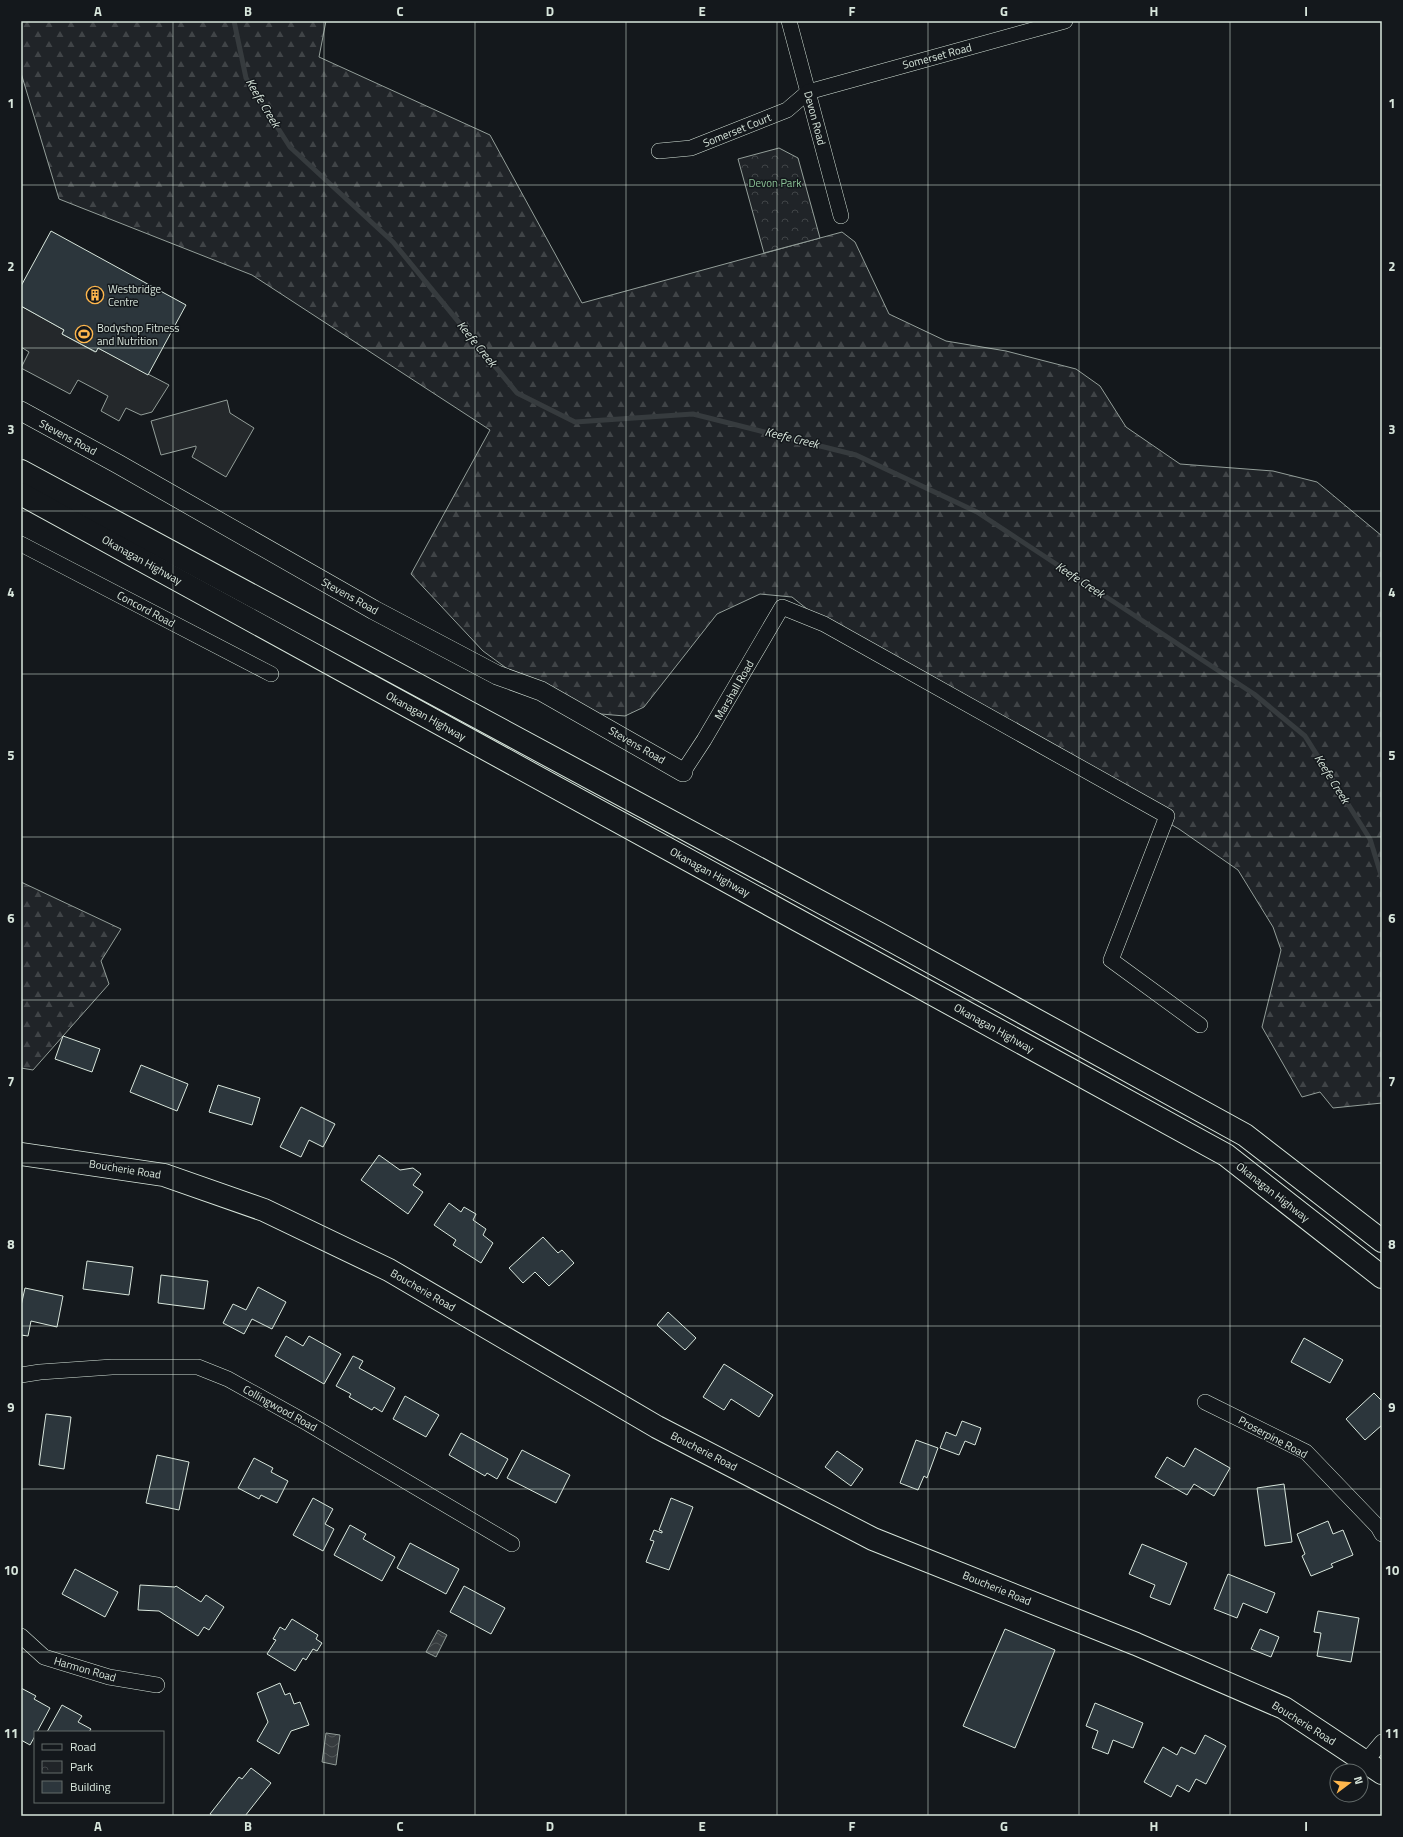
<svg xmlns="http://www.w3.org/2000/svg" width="1403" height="1837" viewBox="0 0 1403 1837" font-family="'Titillium Web',sans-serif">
<defs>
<pattern id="forest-firs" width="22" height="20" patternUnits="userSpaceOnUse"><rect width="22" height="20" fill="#202428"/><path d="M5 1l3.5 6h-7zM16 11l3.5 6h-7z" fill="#404447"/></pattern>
<pattern id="park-crowns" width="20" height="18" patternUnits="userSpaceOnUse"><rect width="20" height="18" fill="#202428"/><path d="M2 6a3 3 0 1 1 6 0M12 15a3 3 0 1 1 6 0" fill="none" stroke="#404447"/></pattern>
<pattern id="water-waves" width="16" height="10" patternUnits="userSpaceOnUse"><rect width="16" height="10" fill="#363b3e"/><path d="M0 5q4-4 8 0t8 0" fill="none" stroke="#525759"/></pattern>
</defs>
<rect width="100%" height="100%" fill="#14181c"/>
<!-- forest -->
<g fill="url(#forest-firs)" stroke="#939e99">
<polygon points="21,21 326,21 319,57 490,135 582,303 842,232 855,242 889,314 946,341 1006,351 1076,369 1100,386 1126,427 1180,464 1273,471 1317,482 1382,536 1382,1103 1333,1108 1320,1092 1302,1097 1262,1027 1281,950 1273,927 1238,870 1179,829 836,632 792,597 760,594 717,614 644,707 625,716 565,711 483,651 411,574 490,430 252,275 59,199 21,73"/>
<polygon points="21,882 121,929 101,961 109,984 33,1070 21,1068"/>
</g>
<!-- park -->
<polygon fill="url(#park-crowns)" stroke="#939e99" points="779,148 798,158 820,238 764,253 738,159"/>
<!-- parking -->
<g fill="#24282b" stroke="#939e99">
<polygon points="21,306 64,330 62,334 95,352 98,348 169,385 152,412 141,415 126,408 119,421 101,411 108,396 78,380 70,394 21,368 29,352 21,347"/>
<polygon points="227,400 230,413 254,428 226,477 192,457 196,448 196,446 161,455 151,421"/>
</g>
<!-- water -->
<g fill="url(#water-waves)" stroke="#939e99">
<polygon points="438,1630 447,1635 436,1657 426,1652"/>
<polygon points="326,1733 340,1735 336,1765 322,1762"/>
</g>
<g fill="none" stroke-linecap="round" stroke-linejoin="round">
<!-- stream -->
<polyline stroke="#363b3e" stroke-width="5" points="234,21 246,78 290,147 393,242 517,393 575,422 693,414 856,455 977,512 1254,694 1305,736 1370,839 1382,878"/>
</g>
<!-- building -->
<g fill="#2c363c" stroke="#d8e6dc">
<polygon points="51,231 186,305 148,375 98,348 96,352 62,334 64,330 21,306 21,286"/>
<polygon points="63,1036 100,1049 92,1072 55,1059"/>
<polygon points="141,1065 188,1084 177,1111 130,1092"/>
<polygon points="218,1085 260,1098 252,1125 209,1112"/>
<polygon points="301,1107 335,1124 323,1147 309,1140 301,1157 280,1147"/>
<polygon points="379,1155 400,1170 413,1168 421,1174 413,1185 423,1192 408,1214 361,1180"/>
<polygon points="449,1203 461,1212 464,1207 476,1214 473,1220 486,1229 483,1235 493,1243 481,1263 453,1245 456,1240 434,1225"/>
<polygon points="543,1237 558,1253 562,1250 574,1263 549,1286 535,1272 523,1283 509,1268"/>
<polygon points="87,1261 133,1267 129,1295 83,1289"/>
<polygon points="161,1275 208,1281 204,1309 158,1303"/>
<polygon points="258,1287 286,1302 272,1329 252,1319 244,1334 223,1323 233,1304 246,1310"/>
<polygon points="25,1288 63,1296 57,1327 31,1321 28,1336 21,1335 21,1306"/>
<polygon points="668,1312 696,1338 685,1350 657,1325"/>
<polygon points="286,1336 303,1346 309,1336 341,1354 324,1384 275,1356"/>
<polygon points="1304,1338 1343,1360 1330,1383 1291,1362"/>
<polygon points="353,1356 363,1361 359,1368 395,1388 382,1412 374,1407 372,1410 349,1397 351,1394 336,1386"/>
<polygon points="724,1364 773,1395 759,1417 731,1399 724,1410 703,1397"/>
<polygon points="1374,1393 1382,1401 1382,1425 1365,1440 1346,1419"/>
<polygon points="405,1396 439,1415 426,1437 393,1419"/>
<polygon points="46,1414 71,1417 64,1469 39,1465"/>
<polygon points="962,1421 981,1428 975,1445 965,1441 959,1455 940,1448 946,1432 956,1436"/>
<polygon points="461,1433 508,1459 497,1479 487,1473 485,1476 449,1455"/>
<polygon points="916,1440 938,1448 927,1478 924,1476 918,1490 900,1483"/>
<polygon points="1195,1448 1230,1468 1214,1496 1194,1484 1187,1495 1155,1477 1167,1457 1184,1467"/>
<polygon points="522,1450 570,1475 556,1503 507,1478"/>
<polygon points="837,1451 863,1469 851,1486 825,1467"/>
<polygon points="157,1455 189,1462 179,1510 146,1503"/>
<polygon points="254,1458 273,1468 271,1472 288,1481 277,1503 261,1495 259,1499 238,1488"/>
<polygon points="1284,1484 1292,1542 1265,1546 1257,1488"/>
<polygon points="313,1498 333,1509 325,1524 334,1529 323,1551 293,1535"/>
<polygon points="671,1498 693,1507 669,1570 646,1562 654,1541 650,1540 654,1530 662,1533 662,1531 659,1530"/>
<polygon points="1328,1521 1333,1534 1343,1530 1353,1555 1331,1564 1333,1567 1311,1576 1302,1556 1305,1554 1297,1534"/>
<polygon points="350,1525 366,1534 363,1539 395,1557 382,1581 334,1555"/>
<polygon points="410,1543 459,1569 446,1594 397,1568"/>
<polygon points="1142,1544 1187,1563 1170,1605 1150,1597 1155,1585 1129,1574"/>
<polygon points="75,1569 118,1592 105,1617 62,1594"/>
<polygon points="1228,1574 1275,1593 1267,1613 1243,1603 1237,1618 1214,1609"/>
<polygon points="140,1585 175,1587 176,1586 201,1602 206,1595 224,1607 209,1630 204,1627 198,1636 159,1611 138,1610"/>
<polygon points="464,1586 505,1608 491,1634 450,1612"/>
<polygon points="1318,1611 1359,1618 1351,1662 1317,1656 1321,1633 1314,1632"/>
<polygon points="292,1619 318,1635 316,1639 322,1643 317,1651 313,1649 306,1660 303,1658 295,1671 267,1654 276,1640 273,1639 280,1627 285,1630"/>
<polygon points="1005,1629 1055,1650 1015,1748 963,1726"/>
<polygon points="1260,1629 1279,1637 1271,1657 1251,1649"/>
<polygon points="280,1683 285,1695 290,1693 294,1704 300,1702 309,1725 291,1731 279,1754 257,1741 268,1722 257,1693"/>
<polygon points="21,1688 36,1696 34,1699 50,1708 37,1732 35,1732 35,1736 30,1745 21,1740"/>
<polygon points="1095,1703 1143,1723 1133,1748 1113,1740 1108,1754 1092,1748 1098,1731 1086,1726"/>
<polygon points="62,1705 82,1716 78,1722 91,1729 89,1732 47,1732"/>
<polygon points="1205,1735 1226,1746 1206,1784 1196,1779 1189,1792 1177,1785 1171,1797 1144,1782 1163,1747 1177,1755 1181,1747 1195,1754"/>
<polygon points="251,1768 271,1783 245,1816 213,1816 210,1814 239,1777 242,1779"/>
</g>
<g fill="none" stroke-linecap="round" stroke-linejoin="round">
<defs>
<g id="minor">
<polyline points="789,21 841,216"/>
<polyline points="659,151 691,148 787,110 808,92 1065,21"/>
<polyline points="21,544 271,674"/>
<polyline points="683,772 704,740 782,607 824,624 1167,816 1111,960 1200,1025"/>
<polyline points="21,1375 40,1372 112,1367 198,1367 228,1379 309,1424 512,1544"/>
<polyline points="1205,1402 1306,1452 1378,1527 1382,1534"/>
<polyline points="21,1636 44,1657 109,1677 157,1685"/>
<polyline points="1365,1762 1382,1742"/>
</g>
<polyline id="tertiary" points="21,411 118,464 374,610 497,675 541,691 683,772"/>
<polyline id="secondary" points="21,1154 164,1175 264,1210 389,1270 657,1427 873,1539 1136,1644 1284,1708 1382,1773"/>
<g id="trunk">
<polyline points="21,471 878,933 1245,1135 1382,1241"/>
<polyline points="21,494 1226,1155 1382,1277"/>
</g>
</defs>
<!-- minor casing -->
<use href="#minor" stroke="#d8e6dc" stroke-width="16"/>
<!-- tertiary casing -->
<use href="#tertiary" stroke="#d8e6dc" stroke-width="20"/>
<!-- secondary casing -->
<use href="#secondary" stroke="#d8e6dc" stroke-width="24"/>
<!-- trunk casing -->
<use href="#trunk" stroke="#d8e6dc" stroke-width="24"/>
<!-- minor -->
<use href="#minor" stroke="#14181c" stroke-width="15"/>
<!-- tertiary -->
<use href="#tertiary" stroke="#14181c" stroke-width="19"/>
<!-- secondary -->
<use href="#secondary" stroke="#14181c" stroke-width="22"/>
<!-- trunk -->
<use href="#trunk" stroke="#14181c" stroke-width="22"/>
</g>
<!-- grid -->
<path fill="none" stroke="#d8e6dc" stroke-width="1" stroke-opacity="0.55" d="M173 21V1816M324 21V1816M475 21V1816M626 21V1816M777 21V1816M928 21V1816M1079 21V1816M1230 21V1816M21 185H1382M21 348H1382M21 511H1382M21 674H1382M21 837H1382M21 1000H1382M21 1163H1382M21 1326H1382M21 1489H1382M21 1652H1382"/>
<!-- icons -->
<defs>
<symbol id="building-ring" viewBox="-11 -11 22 22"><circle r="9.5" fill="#14181c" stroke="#ffb74d" stroke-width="1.5"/><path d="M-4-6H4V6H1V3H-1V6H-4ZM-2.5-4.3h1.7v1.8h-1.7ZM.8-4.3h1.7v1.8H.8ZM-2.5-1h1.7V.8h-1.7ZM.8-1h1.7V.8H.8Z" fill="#ffb74d"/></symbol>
<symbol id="stadium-ring" viewBox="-11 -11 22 22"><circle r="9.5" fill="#14181c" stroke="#ffb74d" stroke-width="1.5"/><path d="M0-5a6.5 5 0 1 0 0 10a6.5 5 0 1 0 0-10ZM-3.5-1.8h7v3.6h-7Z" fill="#ffb74d"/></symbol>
</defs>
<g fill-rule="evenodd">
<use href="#building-ring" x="85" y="285" width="20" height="20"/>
<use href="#stadium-ring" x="74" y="324" width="20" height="20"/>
</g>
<g text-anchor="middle" stroke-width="3" stroke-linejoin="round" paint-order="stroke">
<!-- street labels -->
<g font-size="11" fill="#d8e6dc" stroke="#14181c">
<text transform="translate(937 56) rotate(-15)" y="4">Somerset Road</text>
<text transform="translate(815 118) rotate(75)" y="4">Devon Road</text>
<text transform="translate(737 130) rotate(-22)" y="4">Somerset Court</text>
<text transform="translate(68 437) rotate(28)" y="4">Stevens Road</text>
<text transform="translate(142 560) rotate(29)" y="4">Okanagan Highway</text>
<text transform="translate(350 596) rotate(29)" y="4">Stevens Road</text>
<text transform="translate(146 609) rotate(28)" y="4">Concord Road</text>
<text transform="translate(734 690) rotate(-60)" y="4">Marshall Road</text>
<text transform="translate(426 716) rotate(29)" y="4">Okanagan Highway</text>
<text transform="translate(637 745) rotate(30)" y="4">Stevens Road</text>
<text transform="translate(710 872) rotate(29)" y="4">Okanagan Highway</text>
<text transform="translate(994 1028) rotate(29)" y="4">Okanagan Highway</text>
<text transform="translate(125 1169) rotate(9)" y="4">Boucherie Road</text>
<text transform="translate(1273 1192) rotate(38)" y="4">Okanagan Highway</text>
<text transform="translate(423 1290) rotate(30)" y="4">Boucherie Road</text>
<text transform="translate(280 1408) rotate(29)" y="4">Collingwood Road</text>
<text transform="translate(1273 1437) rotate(28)" y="4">Proserpine Road</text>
<text transform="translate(704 1451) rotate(27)" y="4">Boucherie Road</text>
<text transform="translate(997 1588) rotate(22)" y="4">Boucherie Road</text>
<text transform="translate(85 1669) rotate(16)" y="4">Harmon Road</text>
<text transform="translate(1304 1723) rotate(32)" y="4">Boucherie Road</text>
</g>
<!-- park labels -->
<g font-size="11" fill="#8ac095" stroke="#14181c">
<text x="775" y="187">Devon Park</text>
</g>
<!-- poi labels -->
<g font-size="11" fill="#d8e6dc" stroke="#14181c" text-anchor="start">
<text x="108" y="293">Westbridge<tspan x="108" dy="13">Centre</tspan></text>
<text x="97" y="332">Bodyshop Fitness<tspan x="97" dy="13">and Nutrition</tspan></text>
</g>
<!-- water labels -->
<g font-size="12" font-style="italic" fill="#d8e6dc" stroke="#14181c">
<text transform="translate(263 103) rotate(59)" y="4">Keefe Creek</text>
<text transform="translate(477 344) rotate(51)" y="4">Keefe Creek</text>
<text transform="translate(792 438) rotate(14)" y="4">Keefe Creek</text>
<text transform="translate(1080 580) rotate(33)" y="4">Keefe Creek</text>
<text transform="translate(1332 779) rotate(58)" y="4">Keefe Creek</text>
</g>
</g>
<!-- border -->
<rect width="1403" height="1837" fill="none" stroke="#14181c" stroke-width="44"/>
<!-- legend -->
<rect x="34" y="1731" width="130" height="72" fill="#14181c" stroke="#626a69"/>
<rect x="42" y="1744" width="20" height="6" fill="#14181c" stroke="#626a69"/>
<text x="70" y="1751" font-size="12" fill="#d8e6dc">Road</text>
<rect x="42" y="1761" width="20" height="12" fill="url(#park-crowns)" stroke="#626a69"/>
<text x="70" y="1771" font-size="12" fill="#d8e6dc">Park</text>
<rect x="42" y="1781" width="20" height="12" fill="#2c363c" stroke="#626a69"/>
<text x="70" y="1791" font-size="12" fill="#d8e6dc">Building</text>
<!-- north arrow -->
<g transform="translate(1349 1783) rotate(74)"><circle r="19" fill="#14181c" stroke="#626a69"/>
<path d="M0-3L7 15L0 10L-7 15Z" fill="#ffb74d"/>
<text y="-6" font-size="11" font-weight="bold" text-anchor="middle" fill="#d8e6dc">N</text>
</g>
<rect x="22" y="22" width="1359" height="1793" fill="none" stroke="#d8e6dc" stroke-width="1.5"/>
<g font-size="13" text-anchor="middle" font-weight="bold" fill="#d8e6dc">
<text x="98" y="16">A</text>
<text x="248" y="16">B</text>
<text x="400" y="16">C</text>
<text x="550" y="16">D</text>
<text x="702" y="16">E</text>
<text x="852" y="16">F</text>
<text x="1004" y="16">G</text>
<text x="1154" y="16">H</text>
<text x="1306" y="16">I</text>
<text x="11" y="108">1</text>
<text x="1392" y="108">1</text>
<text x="11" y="271">2</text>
<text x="1392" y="271">2</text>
<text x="11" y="434">3</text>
<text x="1392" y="434">3</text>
<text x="11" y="597">4</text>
<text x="1392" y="597">4</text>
<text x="11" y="760">5</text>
<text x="1392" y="760">5</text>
<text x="11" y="923">6</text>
<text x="1392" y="923">6</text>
<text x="11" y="1086">7</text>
<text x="1392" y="1086">7</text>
<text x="11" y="1249">8</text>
<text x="1392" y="1249">8</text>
<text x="11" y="1412">9</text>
<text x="1392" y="1412">9</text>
<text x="11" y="1575">10</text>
<text x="1392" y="1575">10</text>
<text x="11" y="1738">11</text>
<text x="1392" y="1738">11</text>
<text x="98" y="1831">A</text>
<text x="248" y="1831">B</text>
<text x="400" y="1831">C</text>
<text x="550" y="1831">D</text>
<text x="702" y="1831">E</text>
<text x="852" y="1831">F</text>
<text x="1004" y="1831">G</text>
<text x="1154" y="1831">H</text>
<text x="1306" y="1831">I</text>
</g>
</svg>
